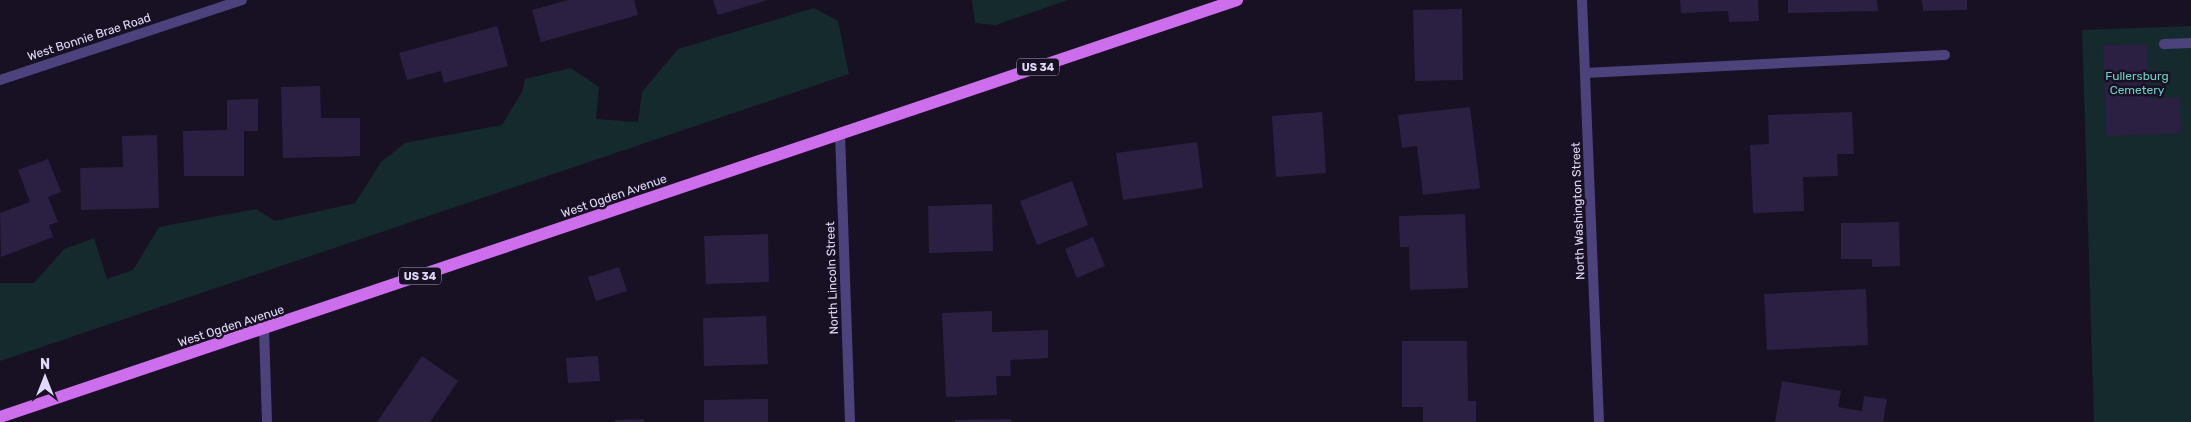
<svg xmlns="http://www.w3.org/2000/svg" width="2191" height="422" viewBox="0 0 2191 422" font-family="Rubik,sans-serif">
<rect width="100%" height="100%" fill="#171123"/>
<!-- green -->
<g fill="#152a2c">
<polygon points="972,0 1068,0 996,25 975,23"/>
<polygon points="814,8 838,21 849,74 0,361 0,283 34,283 64,249 94,238 107,279 133,270 159,227 256,209 275,221 355,203 381,162 405,143 502,125 522,92 525,79 571,68 599,87 596,119 638,122 642,92 678,49"/>
<polygon points="2191,26 2191,422 2094,422 2082,30"/>
</g>
<!-- building -->
<g fill="#2b2042">
<polygon points="568,0 634,0 638,15 541,42 532,10"/>
<polygon points="713,0 768,0 718,15"/>
<polygon points="1680,0 1758,0 1759,21 1729,22 1728,11 1681,13"/>
<polygon points="1788,0 1877,0 1878,11 1788,13"/>
<polygon points="1922,0 1967,0 1967,10 1923,11"/>
<polygon points="1462,9 1463,80 1415,81 1413,10"/>
<polygon points="497,26 508,66 444,83 441,71 407,80 399,53"/>
<polygon points="2147,44 2149,98 2180,97 2181,133 2106,136 2103,45"/>
<polygon points="320,86 321,118 360,118 360,156 283,158 281,87"/>
<polygon points="258,99 258,131 244,131 244,176 184,176 183,131 227,130 227,100"/>
<polygon points="1470,107 1480,188 1423,195 1417,146 1402,148 1398,115"/>
<polygon points="1322,112 1326,173 1276,177 1272,116"/>
<polygon points="1852,112 1854,154 1837,154 1838,176 1803,177 1804,211 1753,213 1750,145 1769,144 1768,115"/>
<polygon points="157,135 159,208 81,210 80,168 123,167 122,136"/>
<polygon points="1197,142 1203,188 1123,200 1116,153"/>
<polygon points="48,159 61,192 48,197 58,222 49,225 53,237 1,257 0,213 30,202 18,170"/>
<polygon points="1072,181 1088,225 1037,245 1020,201"/>
<polygon points="992,204 993,251 929,253 928,206"/>
<polygon points="1465,214 1468,288 1410,290 1409,247 1400,247 1399,216"/>
<polygon points="1899,222 1900,266 1872,267 1872,259 1841,259 1841,223"/>
<polygon points="768,234 769,282 706,284 704,236"/>
<polygon points="1093,237 1105,266 1077,278 1065,249"/>
<polygon points="619,267 627,291 596,301 588,277"/>
<polygon points="1866,289 1868,345 1767,350 1764,294"/>
<polygon points="992,311 992,332 1048,330 1048,358 1010,360 1011,376 996,376 997,395 946,397 942,313"/>
<polygon points="766,316 768,364 704,366 703,318"/>
<polygon points="1402,341 1467,341 1468,401 1476,401 1476,422 1423,422 1423,407 1402,407"/>
<polygon points="422,356 458,381 430,422 377,422"/>
<polygon points="598,356 600,381 568,383 566,358"/>
<polygon points="1782,381 1841,391 1838,407 1862,411 1864,396 1887,399 1883,422 1775,422"/>
<polygon points="768,399 768,422 704,422 704,400"/>
<polygon points="644,419 644,422 615,422 615,420"/>
<polygon points="1011,419 1011,422 955,422 955,420"/>
</g>
<g fill="none" stroke-linecap="round" stroke-linejoin="round">
<!-- service -->
<polyline stroke="#4c437c" stroke-width="10" points="1585,73 1945,55"/>
<!-- minor -->
<g stroke="#4c437c" stroke-width="10">
<polyline points="1582,0 1599,422"/>
<polyline points="2164,44 2191,43"/>
<polyline points="0,80 242,0"/>
<polyline points="840,134 850,422"/>
<polyline points="264,329 267,422"/>
</g>
<!-- primary -->
<polyline stroke="#cd6eec" stroke-width="12" points="0,417 1237,0"/>
</g>
<g text-anchor="middle" stroke-width="5" stroke-linejoin="round" paint-order="stroke">
<!-- shield labels -->
<g fill="#171123" stroke="#a49dba" stroke-width="1">
<rect x="1017" y="58.5" width="42" height="17" rx="4"/>
<rect x="399" y="267.5" width="42" height="17" rx="4"/>
</g>
<g font-size="11" font-weight="bold" fill="#e1d9fa">
<text x="1038" y="71">US 34</text>
<text x="420" y="280">US 34</text>
</g>
<!-- street labels -->
<g font-size="12" fill="#e1d9fa" stroke="#171123">
<text transform="translate(89 37) rotate(-18)" y="4">West Bonnie Brae Road</text>
<text transform="translate(614 196) rotate(-19)" y="4">West Ogden Avenue</text>
<text transform="translate(1578 211) rotate(-92)" y="4">North Washington Street</text>
<text transform="translate(832 278) rotate(-92)" y="4">North Lincoln Street</text>
<text transform="translate(231 326) rotate(-18)" y="4">West Ogden Avenue</text>
</g>
<!-- park labels -->
<g font-size="12" fill="#6ed1c5" stroke="#171123">
<text x="2137" y="80">Fullersburg<tspan x="2137" dy="14">Cemetery</tspan></text>
</g>
</g>
<!-- north arrow -->
<g transform="translate(45 377)" stroke="#171123" stroke-width="4" paint-order="stroke">
<path d="M0-4L9 19L0 12L-9 19Z" fill="#e1d9fa"/>
<text y="-8" font-size="14" font-weight="bold" text-anchor="middle" fill="#e1d9fa">N</text>
</g>
</svg>
